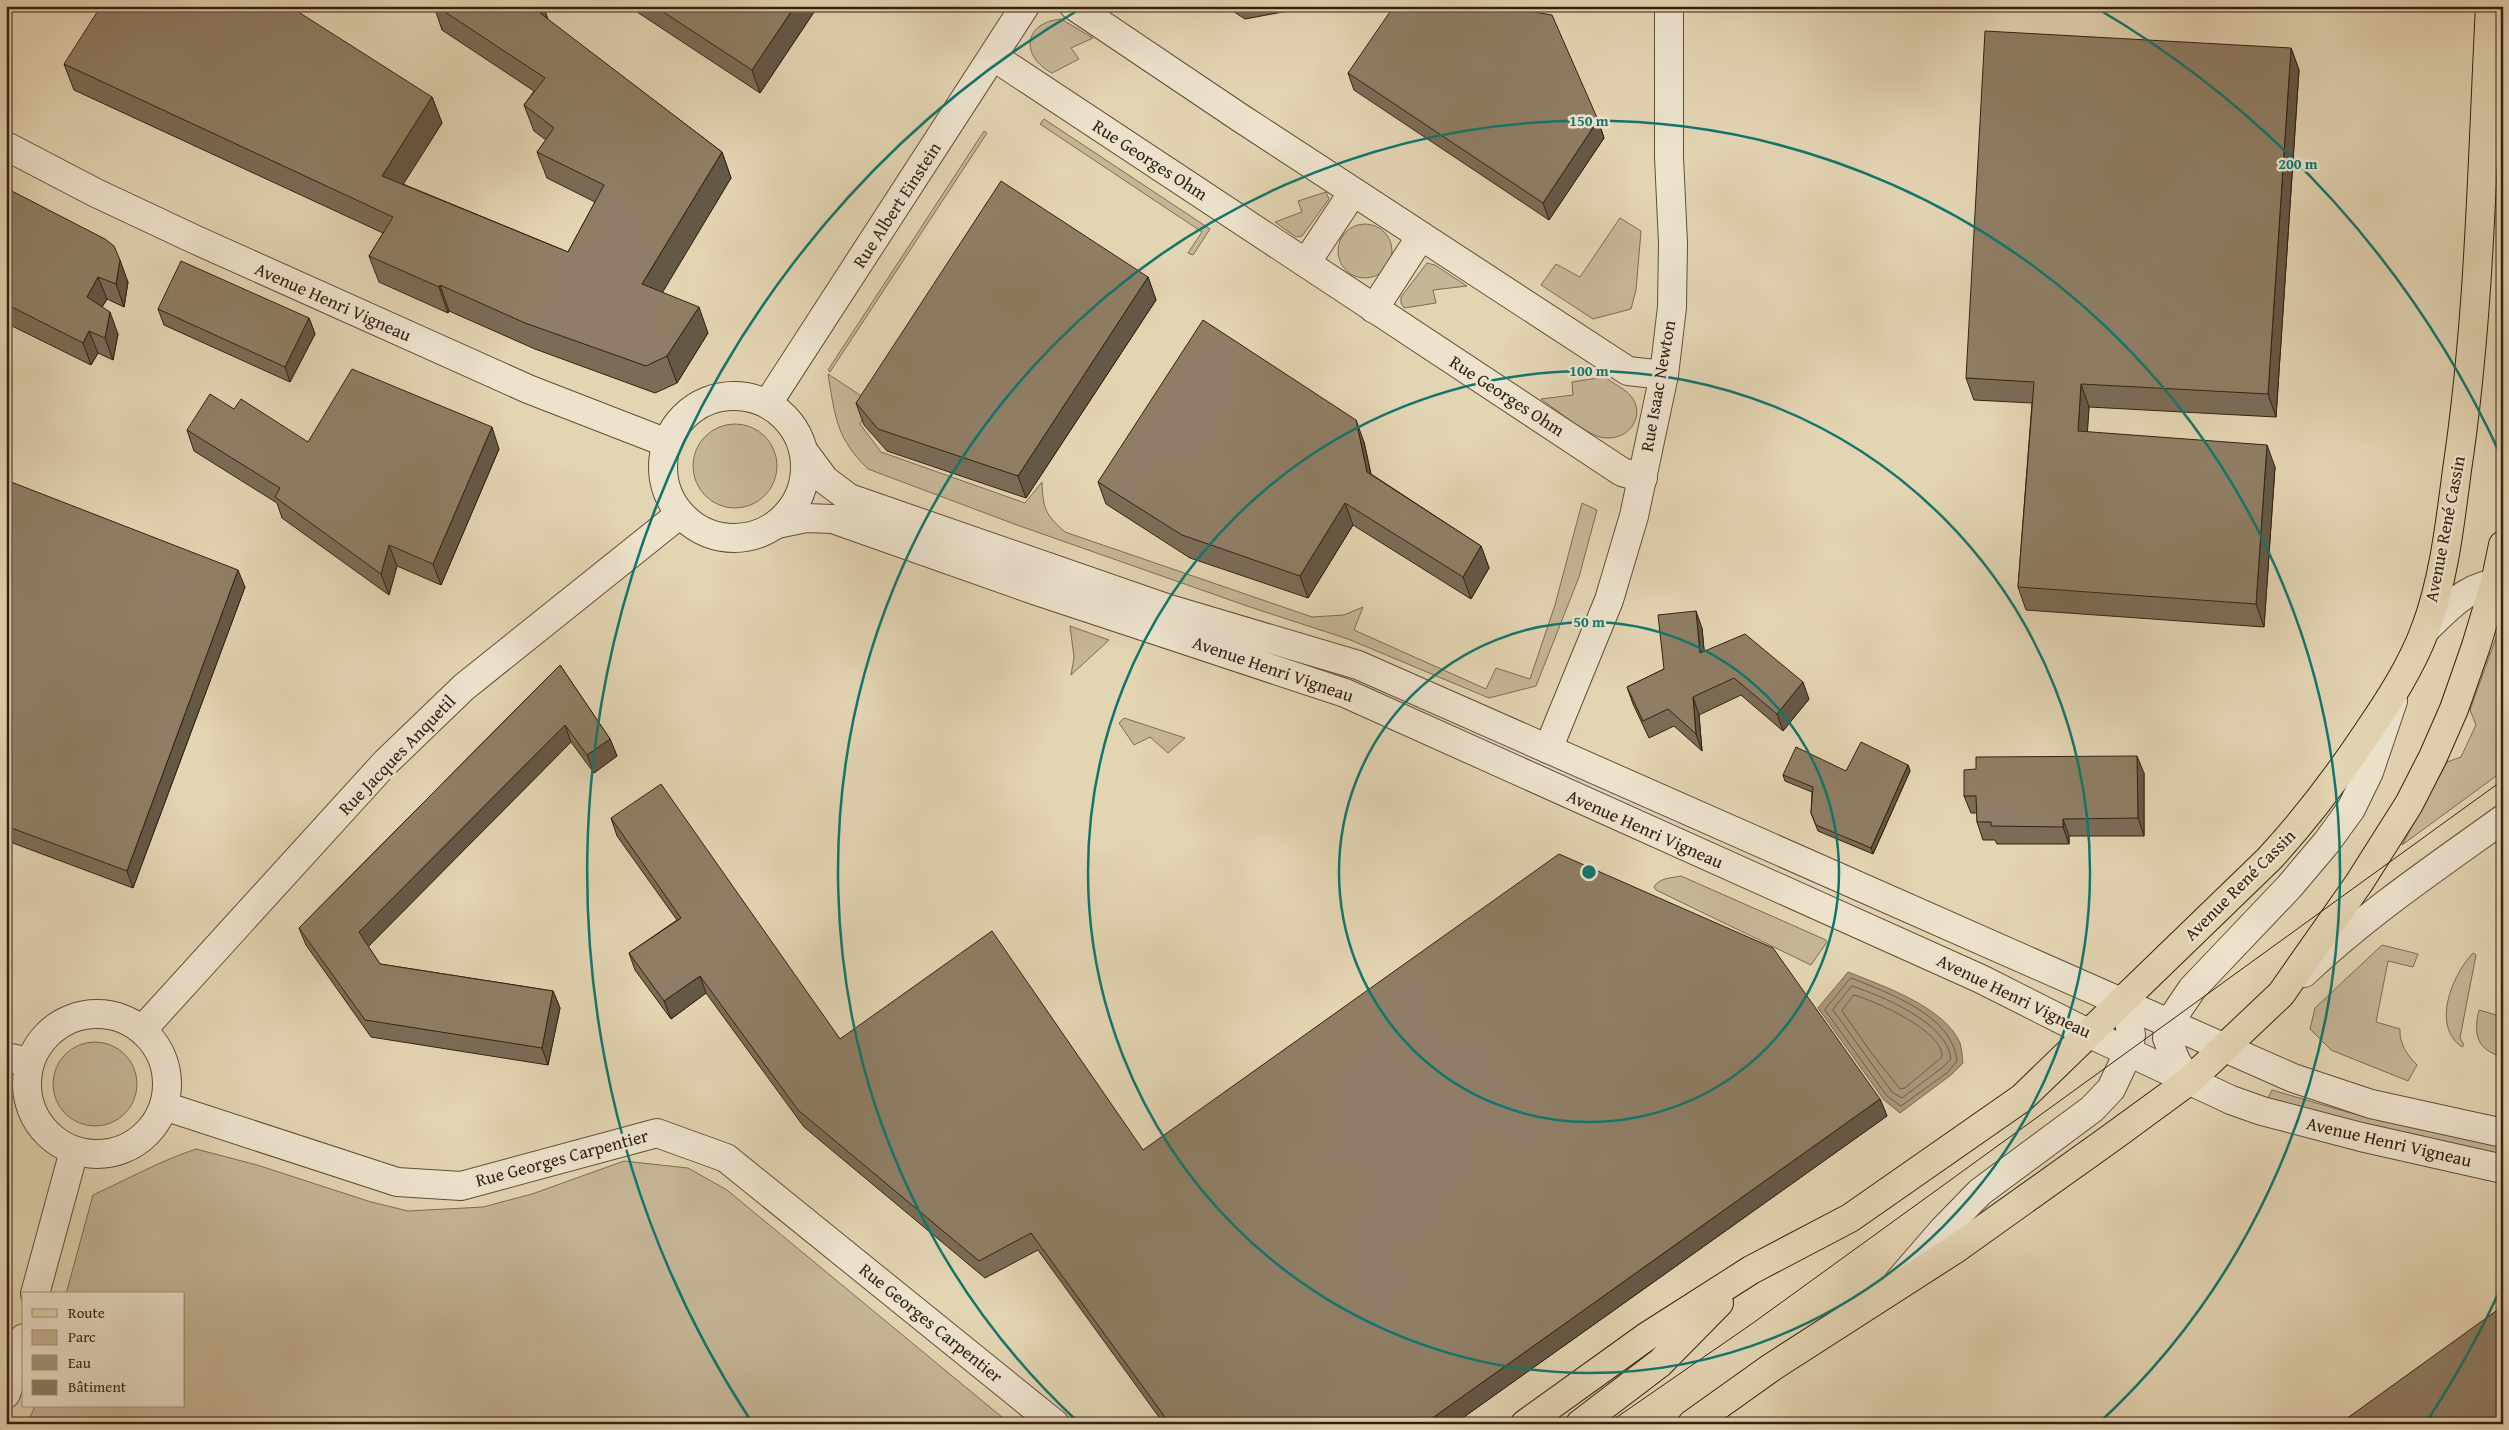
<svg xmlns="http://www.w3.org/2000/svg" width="2509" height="1430" viewBox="0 0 2509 1430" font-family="'Gentium Book Plus',serif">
<rect width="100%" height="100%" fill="#e3d4b2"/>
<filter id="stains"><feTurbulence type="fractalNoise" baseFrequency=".004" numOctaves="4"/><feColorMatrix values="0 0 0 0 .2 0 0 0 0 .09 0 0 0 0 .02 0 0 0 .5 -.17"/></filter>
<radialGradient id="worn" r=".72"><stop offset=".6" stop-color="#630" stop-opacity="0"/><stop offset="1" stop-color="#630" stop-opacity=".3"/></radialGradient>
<!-- green -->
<g fill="#c5b697" stroke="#7c6c54">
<path d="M1061 19 1093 38 1071 48 1079 59 1052 73C1020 56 1023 23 1061 19Z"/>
<polygon points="1044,119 1210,229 1193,255 1188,253 1202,232 1040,124"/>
<polygon points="984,131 987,133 830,372 828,370"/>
<polygon points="1326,192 1329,199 1302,236 1296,237 1275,222 1302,212 1298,201"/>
<polygon points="1620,218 1641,231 1636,290 1631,309 1593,319 1541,285 1556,264 1580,277"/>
<circle cx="1365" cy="251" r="27"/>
<polygon points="1427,263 1435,265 1467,286 1433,290 1436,303 1404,308 1401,303 1401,297"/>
<path d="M828 374 872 403 860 424 881 452 1025 503 1042 482C1043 509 1045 514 1065 532L1312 617 1344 615 1363 607 1354 630 1486 689 1496 668 1530 679 1555 605 1582 503 1597 510 1579 577 1536 686 1489 698 1348 639 1250 607 1017 525 868 469C836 438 835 416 828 374Z"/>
<path d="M1605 377C1612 383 1624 388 1630 395 1648 415 1628 444 1600 437 1585 433 1555 409 1541 399L1573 395 1572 382Z"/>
<circle cx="735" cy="466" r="42"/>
<polygon points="1070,626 1109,640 1071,675 1074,657"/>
<polygon points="2503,629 2503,771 2402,845 2447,762 2461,757 2476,725 2470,710 2497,635"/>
<polygon points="1124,718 1185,738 1168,753 1150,737 1134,745 1119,723"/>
<path d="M1681 876 1826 940 1827 942 1811 965 1656 890 1654 887C1659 878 1671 878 1681 876Z"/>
<path d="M2382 945 2418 954 2413 967 2388 961 2376 1022 2400 1029C2399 1043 2407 1055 2417 1065L2408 1081 2331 1050 2310 1029 2315 1008Z"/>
<path d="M2473 953 2476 955 2460 1038 2464 1045 2462 1047C2431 1026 2452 975 2473 953Z"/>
<path d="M2479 1010 2503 1017V1057C2477 1050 2473 1035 2479 1010Z"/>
<circle cx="95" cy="1084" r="42"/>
<polygon points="2272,1090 2347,1112 2503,1146 2503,1155 2368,1125 2268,1098"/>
<path d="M196 1149 257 1165 371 1202 408 1211 483 1207 532 1194 624 1161 688 1168 727 1190 1003 1418 1000 1424H27L35 1406H184V1294H66L93 1195C128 1179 160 1161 196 1149Z"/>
</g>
<!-- water -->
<path fill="#a8977b" stroke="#7a6851" d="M1848 972C1881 985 1945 1007 1960 1043 1962 1049 1962 1057 1963 1063L1951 1075 1900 1113 1884 1100 1818 1008Z"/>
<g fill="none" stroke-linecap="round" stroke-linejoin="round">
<!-- shore -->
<g stroke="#6e5c46" stroke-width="1">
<path d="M1851 978C1888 993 1953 1015 1957 1061L1948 1072 1901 1106 1887 1096 1825 1010Z"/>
<path d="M1852 986C1882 996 1948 1023 1951 1059L1943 1067 1902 1098 1892 1092 1833 1010Z"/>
<path d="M1854 995C1875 1001 1944 1031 1942 1057L1905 1088 1900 1089 1870 1051 1842 1011Z"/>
</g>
<defs>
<g id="minor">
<polyline points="1074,6 1242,119 1628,371 1664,375"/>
<polyline points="994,57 1622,472 1643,478"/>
<polyline points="6,146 96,193 196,240 528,389 667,443"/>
<polyline points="1306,263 1353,192"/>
<polyline points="1374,309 1421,236"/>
<circle cx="734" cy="467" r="71"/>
<polyline points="768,403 1025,6"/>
<polyline points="805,453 825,480 849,498 1169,609 1358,665 2293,1078 2371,1104 2503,1133"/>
<polyline points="777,524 806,518 833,519 1037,591 1345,693 1981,979 2090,1034 2231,1100 2262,1111 2361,1137 2503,1169"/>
<path d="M2425 630C2445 611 2472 579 2503 585"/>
<polyline points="1548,749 1609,600 1634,516 1664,375 1672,307 1673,243 1669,157 1669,6"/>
<path d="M2304 973C2365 915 2435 868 2503 819"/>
<circle cx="97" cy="1084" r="70"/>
<polyline points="143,1029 386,762 464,687 680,514"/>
<polyline points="6,1057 29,1062"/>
<polyline points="2189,1081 2176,1061 2167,1038 2169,1023 2192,989 2289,887 2327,842 2351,809 2369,772 2393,701"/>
<polyline points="164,1106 397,1182 461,1186 657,1133 726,1158 1055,1424"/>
<polyline points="1898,1282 1943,1230 1980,1192 2092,1109 2111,1089 2129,1051 2131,1035 2129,1019 2122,1001"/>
<polyline points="35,1294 74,1151"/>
<polyline points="6,1394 24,1338"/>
</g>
<g id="major">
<path d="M1525 1424 1646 1337 1751 1270 1850 1218 2022 1098 2269 859C2305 820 2337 778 2367 733 2389 701 2411 667 2425 630 2444 580 2450 523 2457 470 2480 316 2482 161 2490 6"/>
<polyline points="1580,1424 1660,1363 1719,1303"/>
<polyline points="1692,1424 1772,1367 1954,1250 2111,1138 2189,1081 2281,994 2359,883 2409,804 2433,757 2454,709 2476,646 2495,583 2503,545"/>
</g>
</defs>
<!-- minor casing -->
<use href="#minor" stroke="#604e39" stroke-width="30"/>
<!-- major casing -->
<use href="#major" stroke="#342111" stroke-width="30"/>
<!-- minor -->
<use href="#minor" stroke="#ede3cd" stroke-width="28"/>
<!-- major -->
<use href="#major" stroke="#e3d4b2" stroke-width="28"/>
<!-- tram -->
<polyline stroke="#342111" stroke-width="1" points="1607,1424 1753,1323 2503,780"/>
</g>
<!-- wall -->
<g fill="#7b6c57" stroke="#342111">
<polygon points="434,6 542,6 544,8 548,20 722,152 731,178 662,292 708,333 677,383 655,393 535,349 449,311 448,313 379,282 369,256 383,233 74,90 64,64 432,97 442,123 403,184 568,252 595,202 547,178 537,152 546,140 534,131 524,105 534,91 442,30"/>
<polygon points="628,6 818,6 760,93"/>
<polygon points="1225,6 1291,6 1288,11 1245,19"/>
<polygon points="2225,6 2306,6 2306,11"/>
<polygon points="2291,48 2299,70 2276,417 2089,407 2087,432 2275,467 2264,627 2026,610 2018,587 2032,403 1974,400 1966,378"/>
<polygon points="1348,73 1598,120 1604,138 1549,220 1354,90"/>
<polygon points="6,188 128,282 124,307 107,299 102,307 118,334 113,360 98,353 91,365 6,323"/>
<polygon points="1148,277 1156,300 1026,498 887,451 864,425 856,403"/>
<polygon points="158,309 309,318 315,334 290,382 164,325"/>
<polygon points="234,409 308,442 499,449 441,585 397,566 389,595 282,518 277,503 194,451 187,430"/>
<polygon points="1364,442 1371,474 1481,546 1489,568 1471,599 1353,525 1308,598 1190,558 1106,504 1098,482"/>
<polygon points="6,480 245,587 133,888 10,842 6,851"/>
<polygon points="1702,628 1704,651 1809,699 1783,731 1741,695 1699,715 1702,751 1674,726 1649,738 1633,704 1627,687 1664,669"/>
<polygon points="560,665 610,739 617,756 594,773 571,742 368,946 380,964 553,991 560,1008 548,1065 371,1037 306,945 299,928"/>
<polygon points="1908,765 1910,771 1873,854 1818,831 1811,813 1812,792 1785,781 1783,775 1846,771"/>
<polygon points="2144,773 2144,836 2069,836 2069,844 1997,844 1995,840 1983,840 1977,822 1977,813 1971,813 1964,796"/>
<polygon points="611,818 840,1039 1143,1150 1880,1099 1887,1116 1454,1424 1164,1424 1038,1250 985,1278 804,1127 706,993 671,1019 635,970 629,953 677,920 617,836"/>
</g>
<!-- shaded-wall -->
<g fill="#645847" stroke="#342111">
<polygon points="795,6 818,6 760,93 752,70"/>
<polygon points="1286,6 1291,6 1288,11"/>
<polygon points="544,8 553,34 540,13"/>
<polygon points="2291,48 2299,70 2276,417 2268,394"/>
<polygon points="432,97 442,123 392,202 382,176"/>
<polygon points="1598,120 1604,138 1549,220 1543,203"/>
<polygon points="722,152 731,178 652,310 642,284"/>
<polygon points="120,260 128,282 124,307 116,284"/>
<polygon points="98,277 107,299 95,319 87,297"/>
<polygon points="1148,277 1156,300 1026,498 1018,476"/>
<polygon points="440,285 449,311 448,313 439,287"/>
<polygon points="699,307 708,333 677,383 667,356"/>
<polygon points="110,312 118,334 113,360 105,338"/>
<polygon points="309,318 315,334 290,382 285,367"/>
<polygon points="89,331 98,353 91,365 83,343"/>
<polygon points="2081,384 2089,407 2086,454 2078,431"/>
<polygon points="1356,420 1364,442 1375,494 1367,472"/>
<polygon points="492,427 499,449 441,585 433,564"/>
<polygon points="2267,445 2275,467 2264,627 2256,604"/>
<polygon points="1345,503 1353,525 1308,598 1300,576"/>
<polygon points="389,545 397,566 389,595 381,574"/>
<polygon points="1481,546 1489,568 1471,599 1463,577"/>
<polygon points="238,570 245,587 133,888 127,871"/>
<polygon points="1696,611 1702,628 1706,670 1700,653"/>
<polygon points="1803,682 1809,699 1783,731 1777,714"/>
<polygon points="1693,697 1699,715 1702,751 1696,734"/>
<polygon points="565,725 571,742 365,950 359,932"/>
<polygon points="610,739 617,756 594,773 587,755"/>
<polygon points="2137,756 2144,773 2144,836 2138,818"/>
<polygon points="1908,765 1910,771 1873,854 1871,848"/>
<polygon points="2063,819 2069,836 2069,844 2063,827"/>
<polygon points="6,832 10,842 6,851"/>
<polygon points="700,976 706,993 671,1019 664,1001"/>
<polygon points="553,991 560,1008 548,1065 542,1048"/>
<polygon points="1880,1099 1887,1116 1454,1424 1424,1424"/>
</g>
<!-- building -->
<g fill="#8f7e65" stroke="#342111">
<polygon points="101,6 289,6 432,97 382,176 568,252 604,185 537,152 554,128 524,105 545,78 436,6 542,6 544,8 540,13 722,152 642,284 699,307 667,356 646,366 525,323 440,285 439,287 369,256 393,217 64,64"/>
<polygon points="654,6 795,6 752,70"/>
<polygon points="1394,6 1499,6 1552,15 1598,120 1543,203 1348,73"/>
<polygon points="1985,31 2291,48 2268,394 2081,384 2078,431 2267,445 2256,604 2018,587 2034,382 1966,378"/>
<polygon points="1001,181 1148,277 1018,476 878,429 856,403"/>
<polygon points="6,188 105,239 114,246 120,260 116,284 98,277 87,297 110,312 105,338 89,331 83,343 6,304"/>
<polygon points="181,261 309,318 285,367 158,309"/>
<polygon points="1203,320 1356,420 1367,472 1481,546 1463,577 1345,503 1300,576 1182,535 1098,482"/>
<polygon points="352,369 492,427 433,564 389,545 381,574 275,497 280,488 187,430 210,394 234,409 241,399 308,442"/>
<polygon points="6,480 238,570 127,871 6,826"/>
<polygon points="1696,611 1700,653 1745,634 1803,682 1777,714 1734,678 1693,697 1696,734 1668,709 1643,721 1627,687 1664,669 1658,615"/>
<polygon points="560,665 610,739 587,755 565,725 359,932 380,964 553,991 542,1048 365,1020 299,928"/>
<polygon points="1861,742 1908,765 1871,848 1816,825 1811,813 1813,787 1783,775 1796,747 1846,771"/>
<polygon points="2137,756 2138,818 2063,819 2063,827 1991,826 1991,822 1977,822 1976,796 1964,796 1964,770 1976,769 1976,757"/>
<polygon points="661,784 840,1039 992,931 1143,1150 1559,854 1773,948 1880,1099 1424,1424 1170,1424 1031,1233 979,1261 798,1110 700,976 664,1001 629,953 681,918 611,818"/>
<polygon points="2503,1306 2503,1424 2339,1424"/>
</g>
<!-- distance rings -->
<g fill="none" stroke="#0f766e" stroke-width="2.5">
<circle cx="1589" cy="872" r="250"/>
<circle cx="1589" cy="872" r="501"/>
<path d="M1077 1421A751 751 0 1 1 2101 1421"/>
<path d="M2501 1288A1002 1002 0 0 1 2429 1418M749 1418A1002 1002 0 0 1 1080 9M2098 9A1002 1002 0 0 1 2501 456"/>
</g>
<g text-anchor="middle" stroke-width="5" stroke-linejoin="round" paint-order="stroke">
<!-- street labels -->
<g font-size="18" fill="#342111" stroke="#ede3cd">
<text transform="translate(1150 160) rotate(33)" y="6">Rue Georges Ohm</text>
<text transform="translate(897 205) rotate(-57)" y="6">Rue Albert Einstein</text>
<text transform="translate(333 302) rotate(24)" y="6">Avenue Henri Vigneau</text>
<text transform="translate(1658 386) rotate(-80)" y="6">Rue Isaac Newton</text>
<text transform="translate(1507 396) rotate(33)" y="6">Rue Georges Ohm</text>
<text transform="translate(2445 529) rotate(-79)" y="6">Avenue René Cassin</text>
<text transform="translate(1273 669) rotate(19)" y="6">Avenue Henri Vigneau</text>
<text transform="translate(397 755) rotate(-46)" y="6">Rue Jacques Anquetil</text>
<text transform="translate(1645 829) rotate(24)" y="6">Avenue Henri Vigneau</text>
<text transform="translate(2240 885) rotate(-45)" y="6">Avenue René Cassin</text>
<text transform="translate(2014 996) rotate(26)" y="6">Avenue Henri Vigneau</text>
<text transform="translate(2389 1142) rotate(13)" y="6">Avenue Henri Vigneau</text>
<text transform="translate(562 1158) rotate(-15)" y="6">Rue Georges Carpentier</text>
<text transform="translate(931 1323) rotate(39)" y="6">Rue Georges Carpentier</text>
</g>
</g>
<circle cx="1589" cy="872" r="8" fill="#0f766e" stroke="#ede3cd" stroke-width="2.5"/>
<g font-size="15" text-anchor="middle" font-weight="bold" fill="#0f766e" stroke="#ede3cd" stroke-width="5" stroke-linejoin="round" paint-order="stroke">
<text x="1589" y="126">150 m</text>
<text x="2298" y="169">200 m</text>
<text x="1589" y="376">100 m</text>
<text x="1589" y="627">50 m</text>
</g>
<!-- margin -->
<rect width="2509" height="1430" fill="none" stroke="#e3d4b2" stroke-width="25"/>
<rect x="8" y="8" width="2494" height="1415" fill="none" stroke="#342111" stroke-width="2.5"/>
<rect x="12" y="12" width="2484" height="1405" fill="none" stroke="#342111"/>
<!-- legend -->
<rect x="22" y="1292" width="162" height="115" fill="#ede3cd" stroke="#a39582"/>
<rect x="32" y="1309" width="25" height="8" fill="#e3d4b2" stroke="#a39582"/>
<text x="68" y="1318" font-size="15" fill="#342111">Route</text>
<rect x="32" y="1330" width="25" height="15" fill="#c5b697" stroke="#a39582"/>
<text x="68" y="1342" font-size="15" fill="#342111">Parc</text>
<rect x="32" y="1355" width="25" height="15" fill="#a8977b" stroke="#a39582"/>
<text x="68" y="1368" font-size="15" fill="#342111">Eau</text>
<rect x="32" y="1380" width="25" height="15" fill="#8f7e65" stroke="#a39582"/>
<text x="68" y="1392" font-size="15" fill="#342111">Bâtiment</text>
<rect width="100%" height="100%" filter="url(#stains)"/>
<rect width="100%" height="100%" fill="url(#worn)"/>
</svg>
